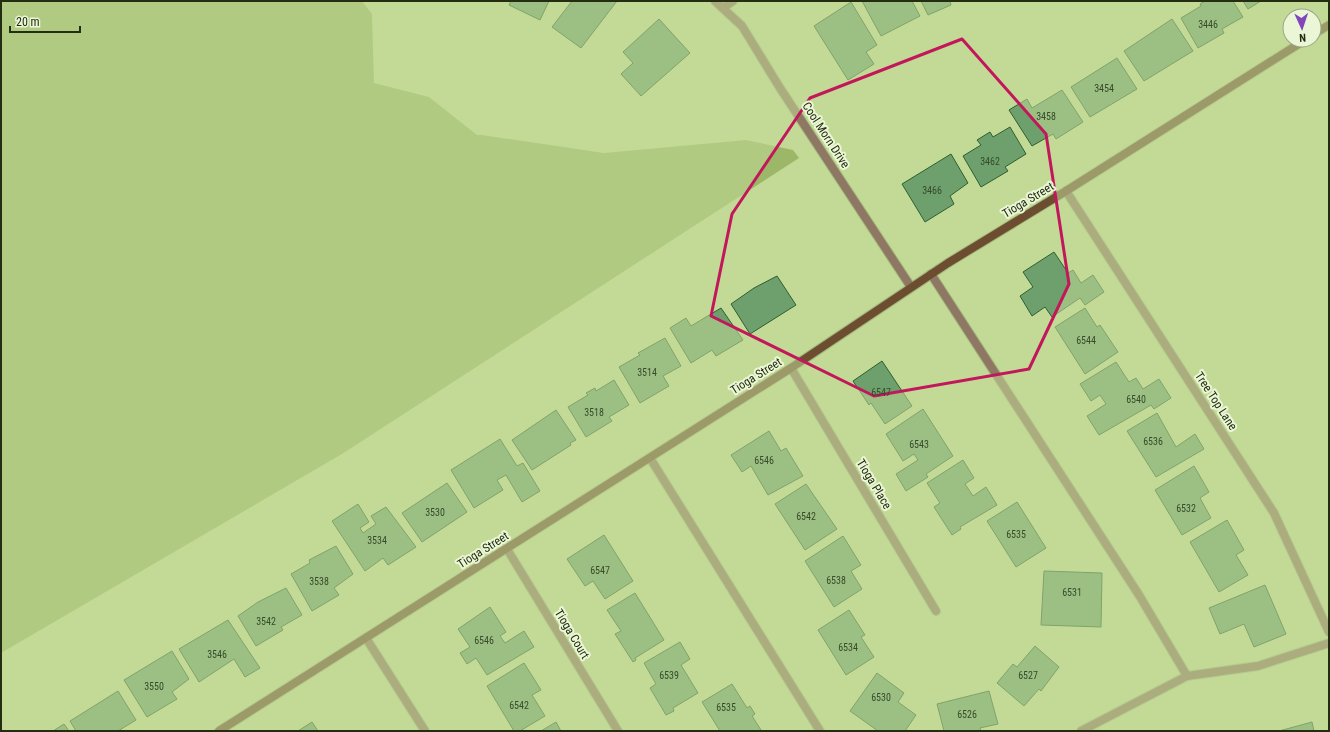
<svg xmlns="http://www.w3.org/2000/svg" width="1330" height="732" viewBox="0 0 1330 732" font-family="'Roboto Condensed',sans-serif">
<rect width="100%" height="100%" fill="#c3da97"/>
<!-- green -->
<polygon fill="#9cb768" points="1,1 362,1 372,14 374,83 429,97 477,135 482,135 604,153 746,140 793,150 799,158 342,454 1,653"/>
<!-- building -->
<g fill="#6ea06d" stroke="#2f5f30">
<polygon points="511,1 549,1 540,20 509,5"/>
<polygon points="572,1 617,1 581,48 552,27"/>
<polygon points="862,1 912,1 920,16 881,36"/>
<polygon points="921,1 950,1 951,5 928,15"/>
<polygon points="1205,1 1233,1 1243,17 1222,29 1224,33 1198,48 1181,18 1201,6 1200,4"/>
<polygon points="1243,1 1261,1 1248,9"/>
<polygon points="851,2 877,45 866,52 874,64 848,80 814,26"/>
<polygon points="659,19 690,53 641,96 621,74 633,63 623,52"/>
<polygon points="1172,19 1193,51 1144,81 1124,51"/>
<polygon points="1117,58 1137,89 1090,117 1071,87"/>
<polygon points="1062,90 1083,122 1056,139 1053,134 1032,146 1009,110 1027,99 1032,108"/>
<polygon points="1010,127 1026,154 1005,167 1008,171 981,187 963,156 981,145 977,140 990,132 993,137"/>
<polygon points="951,154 968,183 950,196 954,204 925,222 902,184"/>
<polygon points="1054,252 1068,273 1073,270 1081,283 1093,275 1104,292 1085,305 1080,298 1052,317 1045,307 1032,316 1020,296 1033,287 1023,272"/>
<polygon points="777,276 796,305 750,334 731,304 754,288"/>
<polygon points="721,308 743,340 716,356 712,350 691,363 670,328 686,318 691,326"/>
<polygon points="1085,308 1097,327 1100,325 1118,352 1085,374 1055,327"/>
<polygon points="665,338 681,366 663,376 669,386 640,403 619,367 640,355 638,353"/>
<polygon points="882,361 912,406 885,424 871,403 869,405 853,381"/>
<polygon points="1116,362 1129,382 1136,378 1143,389 1159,379 1171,398 1154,409 1151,405 1099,435 1087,416 1106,404 1100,395 1091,401 1080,384"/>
<polygon points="614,380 629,405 609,417 612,421 586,437 568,407 588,395 586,393 595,388 596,391"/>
<polygon points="923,409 953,456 926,474 928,477 906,491 896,474 918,460 914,454 903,461 886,434"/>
<polygon points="556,410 576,440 570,443 571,445 532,470 512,440"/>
<polygon points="1157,413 1176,447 1195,434 1204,449 1156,477 1127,431"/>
<polygon points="769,431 781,451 786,448 803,476 768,495 751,466 742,472 731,455"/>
<polygon points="500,439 517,466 523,463 540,491 522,502 506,475 497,480 503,490 474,508 451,470"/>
<polygon points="963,460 974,478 965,484 973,496 986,487 997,505 960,527 961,529 952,535 934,507 940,503 927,483"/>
<polygon points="1194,466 1209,492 1200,498 1211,518 1182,535 1155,490"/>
<polygon points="447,483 467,512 422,542 402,513"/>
<polygon points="806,484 837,529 805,550 775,504"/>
<polygon points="1017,502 1046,548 1016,567 987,521"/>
<polygon points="358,504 369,522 360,528 363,533 376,524 371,516 386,507 416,547 388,565 383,558 365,571 332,521"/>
<polygon points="1227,520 1244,550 1236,555 1248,575 1219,592 1190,542"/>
<polygon points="604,535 633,581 605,599 593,581 585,586 567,559"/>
<polygon points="843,536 861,565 851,571 862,589 834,607 805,561"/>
<polygon points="336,546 353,574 334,588 339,595 312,611 291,574 310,563 309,560"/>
<polygon points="1044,571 1102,573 1101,627 1041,625"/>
<polygon points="1265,585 1286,634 1254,647 1244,624 1220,634 1209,608"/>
<polygon points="286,588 302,615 281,627 283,630 256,646 238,616 258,602"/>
<polygon points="635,593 664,640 635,658 636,660 633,662 615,634 621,631 607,610"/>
<polygon points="490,607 506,632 500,636 505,643 524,631 534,647 487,675 476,658 467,664 460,653 470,647 458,629"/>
<polygon points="849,610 865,635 861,637 874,657 846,675 818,630"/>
<polygon points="228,620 260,668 245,677 234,659 199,682 179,649"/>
<polygon points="680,642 690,659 681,665 698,693 673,708 674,711 666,715 650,688 656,684 644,663"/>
<polygon points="1035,646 1059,667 1041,691 1039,689 1024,706 997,683 1013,664 1017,667"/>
<polygon points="172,651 189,679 172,692 177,699 147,717 124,680"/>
<polygon points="524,663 541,690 532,695 545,716 520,731 514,731 487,686"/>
<polygon points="877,673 904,693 898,702 916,715 905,731 878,731 850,711"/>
<polygon points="732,684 747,708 750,706 755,714 752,716 761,730 759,731 720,731 702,702"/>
<polygon points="118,691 136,720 118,731 76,731 70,721"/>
<polygon points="989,691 998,724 980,728 981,731 944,731 937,704"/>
<polygon points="312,722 318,731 298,731"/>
<polygon points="556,722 561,731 541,731"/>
<polygon points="1312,722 1314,731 1279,731"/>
<polygon points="64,724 69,731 53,731"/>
</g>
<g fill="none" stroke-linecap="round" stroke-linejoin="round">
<defs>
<g id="lane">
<polyline points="931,274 1139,595 1187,676 1081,731"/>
<polyline points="650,458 820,731"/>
<polyline points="366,638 425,731"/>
<polyline points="1187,676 1258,666 1329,643"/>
</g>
<g id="street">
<polyline points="715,1 742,26 780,88 911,287"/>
<polyline points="723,8 733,1"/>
<polyline points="1066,191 1274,513 1329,632"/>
<polyline points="791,368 936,611"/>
<polyline points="507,549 618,731"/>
</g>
<g id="secondary">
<polyline points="1314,34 1329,25"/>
<polyline points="219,731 791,368 948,263 1066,191 1305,40"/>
</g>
</defs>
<!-- lane casing -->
<use href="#lane" stroke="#a3b77c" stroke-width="10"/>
<!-- street casing -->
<use href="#street" stroke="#a3b77c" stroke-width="10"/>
<!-- secondary casing -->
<use href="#secondary" stroke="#a3b77c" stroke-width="10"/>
<!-- lane -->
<use href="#lane" stroke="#8e7763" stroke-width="8"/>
<!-- street -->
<use href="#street" stroke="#8e7763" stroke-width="8"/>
<!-- secondary -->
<use href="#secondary" stroke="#6d4d2f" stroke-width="8"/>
</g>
<!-- marked area -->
<path d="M0 0H1330V732H0ZM962 39 1046 134 1069 284 1029 369 874 396 711 316 732 214 810 98Z" fill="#c3da97" fill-opacity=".55" fill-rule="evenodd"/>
<path fill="none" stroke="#c2185b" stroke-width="3" stroke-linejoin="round" d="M962 39 1046 134 1069 284 1029 369 874 396 711 316 732 214 810 98Z"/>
<g text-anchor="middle" stroke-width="4" stroke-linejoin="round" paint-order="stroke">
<!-- number labels -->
<g font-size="10" fill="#364a29">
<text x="1208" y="28">3446</text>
<text x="1104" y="92">3454</text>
<text x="1046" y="120">3458</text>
<text x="990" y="165">3462</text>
<text x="932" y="194">3466</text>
<text x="1086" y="344">6544</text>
<text x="647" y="376">3514</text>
<text x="881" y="396">6547</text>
<text x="1136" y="403">6540</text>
<text x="594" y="416">3518</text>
<text x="1153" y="445">6536</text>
<text x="919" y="448">6543</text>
<text x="764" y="464">6546</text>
<text x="1186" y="512">6532</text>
<text x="435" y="516">3530</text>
<text x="806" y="520">6542</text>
<text x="1016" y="538">6535</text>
<text x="377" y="544">3534</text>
<text x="600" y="574">6547</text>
<text x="836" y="584">6538</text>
<text x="319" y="585">3538</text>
<text x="1072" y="596">6531</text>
<text x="266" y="625">3542</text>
<text x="484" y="644">6546</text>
<text x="848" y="651">6534</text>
<text x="217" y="658">3546</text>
<text x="669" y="679">6539</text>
<text x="1028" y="679">6527</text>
<text x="154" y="690">3550</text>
<text x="881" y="701">6530</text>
<text x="519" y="709">6542</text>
<text x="726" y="711">6535</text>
<text x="967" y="718">6526</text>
</g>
<!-- street labels -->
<g font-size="12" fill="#242d12" stroke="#eaf6d5">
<text transform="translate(826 135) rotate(57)" y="4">Cool Morn Drive</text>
<text transform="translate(1028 200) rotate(-31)" y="4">Tioga Street</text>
<text transform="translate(756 376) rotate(-32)" y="4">Tioga Street</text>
<text transform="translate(1216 401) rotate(57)" y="4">Tree Top Lane</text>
<text transform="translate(874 484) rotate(59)" y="4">Tioga Place</text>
<text transform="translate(483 550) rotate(-32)" y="4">Tioga Street</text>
<text transform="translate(572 634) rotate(59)" y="4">Tioga Court</text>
</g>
</g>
<!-- border -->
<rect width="1330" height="732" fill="none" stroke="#242d12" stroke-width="4"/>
<!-- north arrow -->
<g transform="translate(1302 28) rotate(177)"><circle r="19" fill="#eaf6d5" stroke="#9ba687"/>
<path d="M0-3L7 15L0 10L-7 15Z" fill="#8246bc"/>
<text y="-6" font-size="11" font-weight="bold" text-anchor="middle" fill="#242d12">N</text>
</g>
<!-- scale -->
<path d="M10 26v6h70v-6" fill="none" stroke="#242d12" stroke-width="2"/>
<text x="16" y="26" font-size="12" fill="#242d12" stroke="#eaf6d5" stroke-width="3" paint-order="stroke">20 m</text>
</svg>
